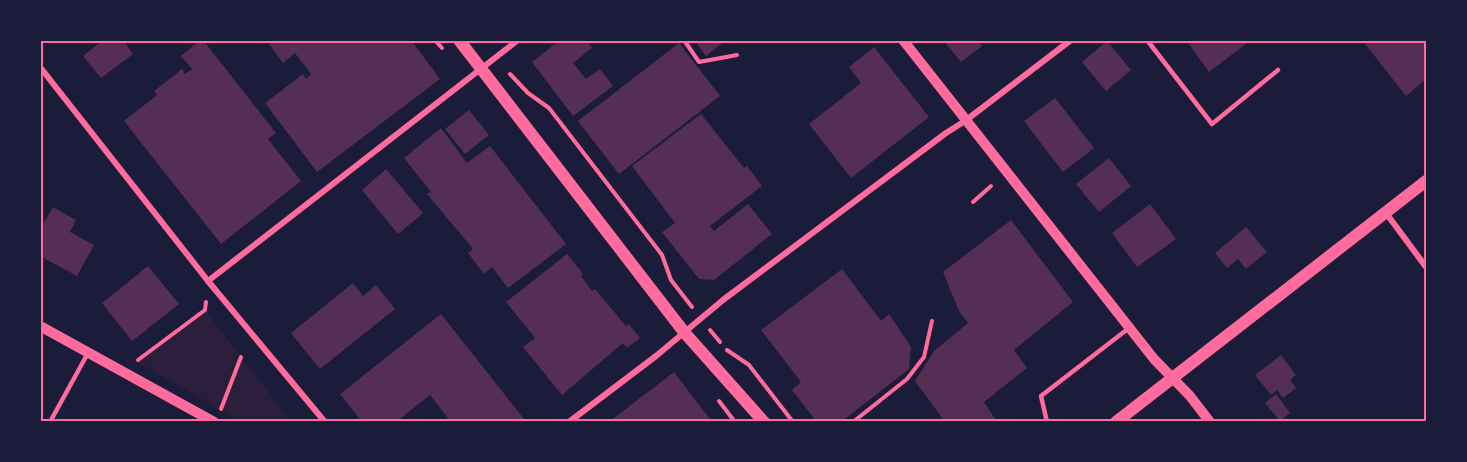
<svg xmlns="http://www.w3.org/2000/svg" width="1467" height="462" viewBox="0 0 1467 462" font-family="Figtree,sans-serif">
<rect width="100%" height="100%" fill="#1b1b3a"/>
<!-- green -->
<polygon fill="#2a1e3b" points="205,310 291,421 240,421 137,362"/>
<!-- building -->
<g fill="#542f53">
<polygon points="103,40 123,40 133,54 101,78 83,56"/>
<polygon points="200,40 203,40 276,133 268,139 301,181 221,244 124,121 157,95 154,91 182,69 185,74 192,69 181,56"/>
<polygon points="266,40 411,40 440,79 317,172 265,103 303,74 306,79 311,74 295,53 283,63"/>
<polygon points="560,40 586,40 592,48 573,63 586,79 600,69 613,86 573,116 532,62"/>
<polygon points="694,40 726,40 706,56"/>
<polygon points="943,40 978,40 982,46 961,62"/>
<polygon points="1186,40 1251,40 1209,72"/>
<polygon points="1362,40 1426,40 1426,79 1406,96"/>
<polygon points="1107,41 1131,70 1106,91 1082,62"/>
<polygon points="679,43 720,96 619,174 578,121"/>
<polygon points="874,47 929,117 851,178 809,124 861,83 849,67"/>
<polygon points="1055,98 1094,148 1063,172 1024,121"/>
<polygon points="469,110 489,135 465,154 445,129"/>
<polygon points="701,114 744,168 747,166 762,186 710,226 714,231 748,204 772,234 714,280 699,279 662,232 675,223 632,166"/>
<polygon points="441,128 467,163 490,146 566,244 508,288 492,267 484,274 468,253 473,249 427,194 431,192 404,158"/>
<polygon points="1109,158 1131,186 1099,212 1076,184"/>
<polygon points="386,169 423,213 398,234 362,190"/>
<polygon points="1150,204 1176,239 1137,267 1112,233"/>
<polygon points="53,207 76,220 70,232 94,245 77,276 40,256 40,230"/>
<polygon points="1011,220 1073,302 1014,350 1027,368 984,402 997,422 945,422 915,381 934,351 968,323 959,311 943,272"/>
<polygon points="1246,227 1267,252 1246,269 1238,259 1227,268 1215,253"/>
<polygon points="567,254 583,274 581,276 592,291 595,289 626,326 629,324 640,338 627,348 623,343 562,395 523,347 535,338 506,302"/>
<polygon points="148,266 179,304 132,341 102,303"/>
<polygon points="842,269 881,321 889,314 911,347 909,369 841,422 817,422 792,390 801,382 761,330"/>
<polygon points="353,283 363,296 376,285 395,309 320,369 291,333"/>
<polygon points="441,314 524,419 521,422 451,422 430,395 396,422 362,422 340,394"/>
<polygon points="1281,355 1296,375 1290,380 1296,388 1283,398 1277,390 1271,395 1255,375"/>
<polygon points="674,372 712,422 609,422"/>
<polygon points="1276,394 1290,413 1280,421 1265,403"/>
</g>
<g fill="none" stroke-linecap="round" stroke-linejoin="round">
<!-- path -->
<g stroke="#ff6b9d" stroke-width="4">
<polyline points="435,40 442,48"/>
<polyline points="684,40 699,62 737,55"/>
<polyline points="510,74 528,93 549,108 662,255 671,280 692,307"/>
<polyline points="973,202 991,186"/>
<polyline points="710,330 720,342"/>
<polyline points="727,350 749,365 793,422"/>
<polyline points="138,360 205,310 206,302"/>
<polyline points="719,401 735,422"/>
<polyline points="221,409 241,357"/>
<polyline points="853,422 907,379 924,357 932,321"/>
</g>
<!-- service -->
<g stroke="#ff6b9d" stroke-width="4.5">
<polyline points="1147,40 1212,124 1278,70"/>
<polyline points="50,422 88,353"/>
<polyline points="1047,422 1041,396 1129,328"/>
</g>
<!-- minor -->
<g stroke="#ff6b9d" stroke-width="6">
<polyline points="40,67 208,281 325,422"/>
<polyline points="1386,213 1426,267"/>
<polyline points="208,281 518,40"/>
<polyline points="569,422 656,356 723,300 946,133 965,121 1071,40"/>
</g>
<!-- tertiary -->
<g stroke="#ff6b9d" stroke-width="10">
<polyline points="903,40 1154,359 1190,396 1210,422"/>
<polyline points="40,326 214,422"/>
</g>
<!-- secondary -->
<g stroke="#ff6b9d" stroke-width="12">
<polyline points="459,40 684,332 764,422"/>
<polyline points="1116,422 1426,181"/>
</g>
</g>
<!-- border -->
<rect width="1467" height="462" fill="none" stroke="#1b1b3a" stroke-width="84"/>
<rect x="42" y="42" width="1383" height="378" fill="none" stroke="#ff6b9d" stroke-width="2"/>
</svg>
